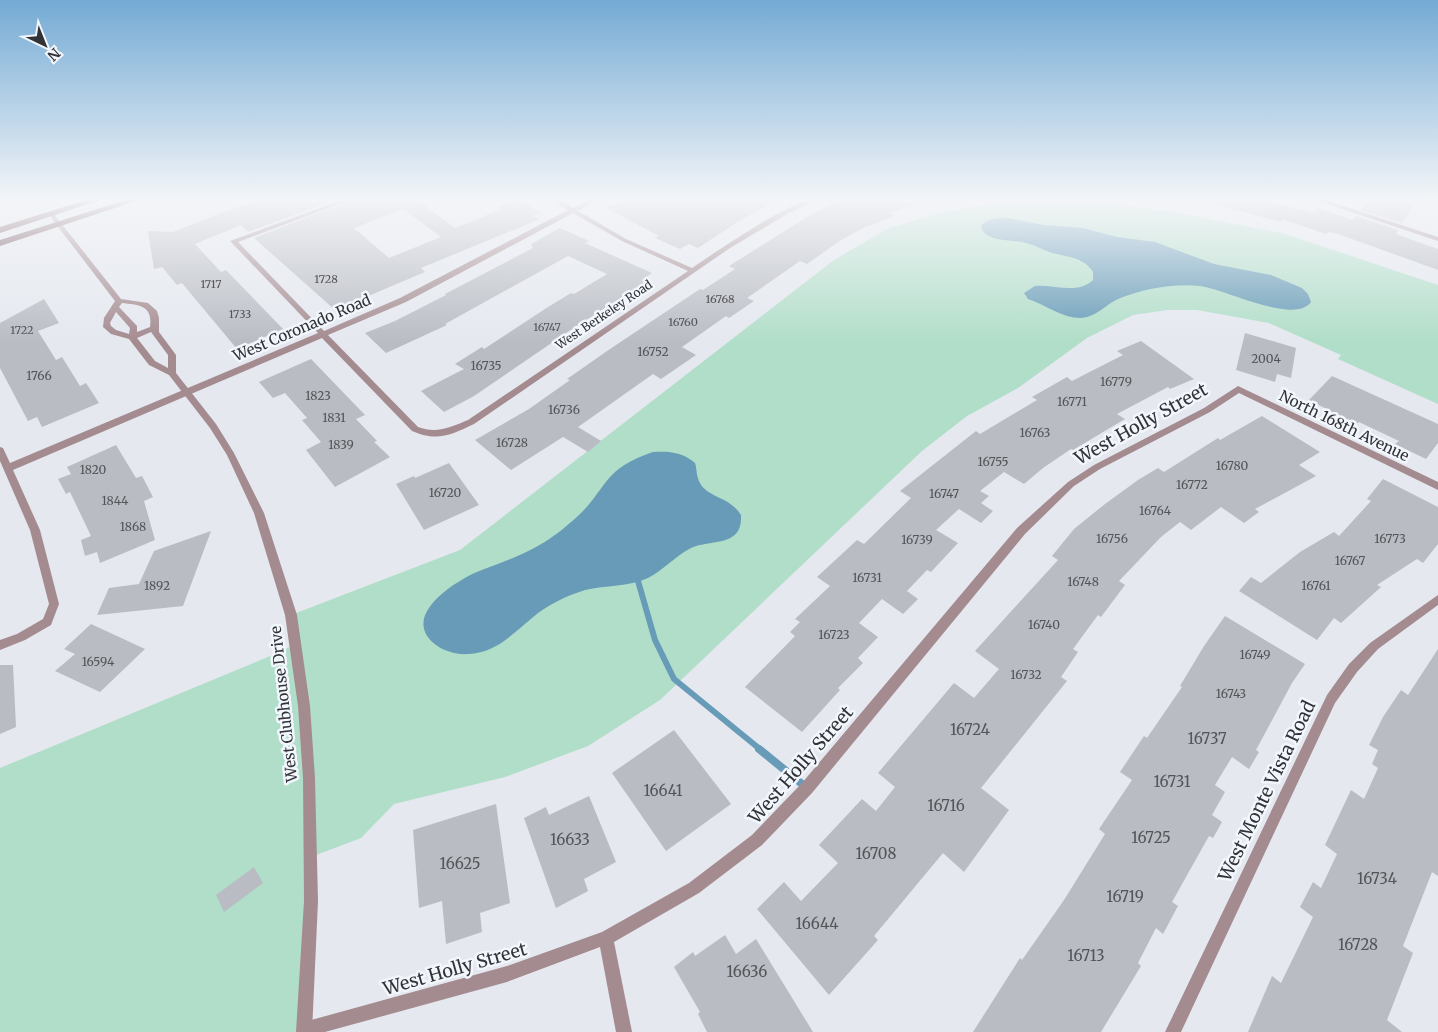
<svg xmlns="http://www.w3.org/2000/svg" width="1438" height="1032" viewBox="0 0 1438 1032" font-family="Merriweather,serif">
<rect width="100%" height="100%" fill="#e5e8ef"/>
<!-- green -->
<polygon fill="#b1dec8" points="1075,203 1120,205 1168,211 1285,234 1438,285 1438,404 1338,359 1341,355 1269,323 1197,310 1167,310 1133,315 1087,338 1018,388 967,416 922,451 660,700 588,746 505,777 394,804 361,838 311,857 304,1032 0,1032 0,768 275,654 296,644 291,615 460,550 834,260 889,228 948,211 994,204"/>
<!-- water -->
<g fill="#679bb7">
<path d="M1007 218 1044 225 1083 228 1117 237 1155 242 1214 264 1271 275 1302 288 1308 294 1311 302C1294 325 1225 289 1200 286 1173 283 1142 289 1118 299 1105 305 1096 317 1081 318 1062 318 1046 305 1028 299L1024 293 1035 286C1054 284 1077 295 1093 280V272C1084 257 1067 257 1052 253 1043 250 1035 245 1026 243 1013 239 984 243 981 226 987 218 998 218 1007 218Z"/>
<path d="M653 452C668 451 683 452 695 463 697 469 696 476 700 483 708 498 729 496 741 515 743 548 711 539 691 548 675 556 664 570 648 578 628 587 606 585 585 590 566 596 547 605 532 618 511 635 496 653 468 654 457 655 444 651 436 645 396 615 462 576 487 568 528 553 548 544 580 514 592 503 600 488 611 476 622 464 638 457 653 452Z"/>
</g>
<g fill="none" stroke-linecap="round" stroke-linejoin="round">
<!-- stream-far1 -->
<polyline stroke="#679bb7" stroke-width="6" points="638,581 655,640 674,679 761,750"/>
<!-- stream -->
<polyline stroke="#679bb7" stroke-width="8" points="759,749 807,788"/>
</g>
<!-- building -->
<g fill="#b9bcc3" fill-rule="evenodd">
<polygon points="268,197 343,197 248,232 241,225 195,244 221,272 226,270 283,329 237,349 182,283 177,285 162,267 154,269 148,231 173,232 234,208"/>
<path d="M360 197H430V199L420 202 455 228 499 210 496 208 519 199 541 213 533 216 540 219 421 268 425 272 335 310 254 238ZM403 209 441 237 389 258 354 228Z"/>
<polygon points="629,197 783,197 739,221 698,248 689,244 680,249 655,238 659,236 606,208"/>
<polygon points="851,197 927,197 927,200 889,213 894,216 869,226 867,226 841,240 807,264 800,261 747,298 754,301 729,318 726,316 682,347 696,355 661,379 653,374 578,427 601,441 588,452 563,437 511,470 475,440 529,409 570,380 567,379 610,349 700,289 703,290 735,269 729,266 815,212"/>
<polygon points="1208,197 1273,197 1270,202 1313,213 1318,208 1353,220 1356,216 1398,230 1396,234 1438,249 1438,270 1338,234 1329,232 1326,234 1282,219 1281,222 1207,202"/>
<polygon points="1370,197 1419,197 1402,223 1360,210"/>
<polygon points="560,228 589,241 585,243 652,273 646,277 650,280 575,327 474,396 444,412 421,391 464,369 455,364 482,347 484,349 548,307 571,293 574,294 607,274 568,256 445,324 447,325 386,353 365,333 395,321 446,295 445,294 533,248 531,244"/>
<polygon points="44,299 59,323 38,331 56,360 62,357 80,386 86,383 99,403 42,427 37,417 28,421 0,368 0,323"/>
<polygon points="1245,333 1296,348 1291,378 1277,374 1275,382 1236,370"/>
<polygon points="1141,341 1194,379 1170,389 1168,387 1117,414 1125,419 1073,450 1071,449 1043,468 1024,484 1004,472 980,491 989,496 981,503 993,511 981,523 959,509 936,530 958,543 931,572 927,570 907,591 918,599 903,614 882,599 859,623 878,637 858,658 863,663 838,688 840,690 802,732 745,687 795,636 790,632 800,622 795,619 830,586 817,577 857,540 864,544 911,498 900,491 976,431 980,434 1037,400 1032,397 1067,377 1072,381 1123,355 1117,351"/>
<polygon points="311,359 365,415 356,419 377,441 374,442 390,457 335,487 306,450 321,442 302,420 307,418 285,393 273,398 259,382"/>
<polygon points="1332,376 1438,424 1438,443 1426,459 1395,444 1399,441 1359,422 1356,424 1309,400"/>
<polygon points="1262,416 1320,452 1299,465 1316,476 1255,509 1259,512 1244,523 1221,507 1191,530 1180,522 1161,537 1119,581 1125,585 1101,617 1098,615 1073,649 1078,652 1061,677 1067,681 981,788 1009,810 964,872 943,853 874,936 878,940 829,995 757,909 784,882 801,901 838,863 819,845 862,799 876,811 895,787 878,773 954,683 974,698 999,669 975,651 1058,560 1052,556 1074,529 1105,504 1138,480 1158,468 1164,472 1218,438 1220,440"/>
<polygon points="116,445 136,478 142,476 153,497 144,501 155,540 100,563 97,552 85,556 81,540 91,536 70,492 66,494 58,479 71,474 67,467"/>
<polygon points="449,463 479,505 424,530 396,484 414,476 415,478"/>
<polygon points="1383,479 1438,507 1438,544 1423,563 1417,559 1377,585 1381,587 1341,623 1334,618 1317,640 1239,591 1251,577 1261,583 1300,552 1334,532 1339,536 1371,501 1367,499"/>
<polygon points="211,531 183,606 97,615 109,588 139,584 154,551"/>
<polygon points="1225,616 1305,664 1292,683 1256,750 1259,752 1249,769 1232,757 1215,785 1225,792 1212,815 1222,822 1213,838 1209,836 1172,902 1178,906 1163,934 1156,928 1138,963 1141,966 1101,1032 973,1032 1020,958 1022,960 1064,900 1105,834 1099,829 1132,780 1120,772 1144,736 1147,738 1182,687 1180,686 1204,646"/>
<polygon points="91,624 145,649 100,692 55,671 75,654 64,649"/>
<polygon points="1438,649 1438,876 1432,872 1403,946 1413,953 1387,1020 1402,1032 1248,1032 1272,976 1281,983 1313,917 1300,907 1313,882 1321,888 1337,854 1325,845 1351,790 1364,799 1378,768 1372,764 1378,750 1369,745 1383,717 1401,690 1408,695"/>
<polygon points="0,665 13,665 16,727 0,734"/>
<polygon points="674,730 731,804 666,851 612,773"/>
<polygon points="589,796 616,862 584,879 588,891 556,908 524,818 546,807 549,815"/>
<polygon points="496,804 510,903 480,913 482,932 446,944 442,901 419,908 413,830"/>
<polygon points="254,867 263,883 224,912 216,895"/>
<polygon points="725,935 736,954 756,939 813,1032 707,1032 698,1014 700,1012 674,967 693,952 695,956"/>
</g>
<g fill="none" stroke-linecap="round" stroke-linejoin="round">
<!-- minor -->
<g fill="#a48b90" fill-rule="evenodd">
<path d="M349 197H358L238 242 324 331 400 298 568 210 547 197H555L573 208 594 197H602L578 211 626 239 692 268C719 250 794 197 823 197L787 214 730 248 474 424C451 435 437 442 412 431L322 338 13 470 40 530 59 604 51 625 25 640 0 650V640L17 634 43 619 49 604 30 530 0 461V447L3 448 10 463 318 333 230 241ZM573 213 622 241 688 271 468 420C451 427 437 434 418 427L328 335 406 302Z"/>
<polygon points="1306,197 1316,197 1438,237 1438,241"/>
<polygon points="1238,386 1438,482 1438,490 1239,393 1210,412 1100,469 1074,486 1025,534 812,793 762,845 699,893 614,942 632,1032 616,1032 600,947 507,982 325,1032 297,1032 298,1024 304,1022 507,966 602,932 689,883 752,835 802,783 1017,528 1068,482 1094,465 1204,408"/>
<polygon points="1438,595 1438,605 1378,649 1357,672 1335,703 1181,1032 1165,1032 1327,695 1349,664 1370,643"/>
</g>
<!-- tertiary -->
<path fill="#a48b90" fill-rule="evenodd" d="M49 213H53L121 299 148 303 157 311 159 318V332L176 355V373L216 424 234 453 264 513 297 615 310 706 315 778 318 901 312 1032H296L304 901 303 778 298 706 285 615 254 513 227 455 210 428 169 375 149 365 129 339 111 334 103 327 104 318 115 301 49 215ZM122 303C139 305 153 305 150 327L137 332V326L119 307ZM116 312 130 328 129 334 116 330 111 326 110 323ZM151 332 168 355V368L155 361 137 338Z"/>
<!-- primary -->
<g fill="#683f48" fill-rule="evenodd">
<polygon points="96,197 109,197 0,233 0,227"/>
<polygon points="135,197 148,197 0,246 0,240"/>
</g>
</g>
<!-- sky -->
<linearGradient id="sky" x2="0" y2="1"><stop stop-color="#74aad4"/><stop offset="0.58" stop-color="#f3f5f8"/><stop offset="1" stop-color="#f3f5f8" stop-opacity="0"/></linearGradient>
<rect width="1438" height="342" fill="url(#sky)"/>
<g text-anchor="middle" stroke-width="5" stroke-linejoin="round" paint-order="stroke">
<!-- far-number labels -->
<g font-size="11" fill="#545559">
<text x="326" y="283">1728</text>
<text x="211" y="288">1717</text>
<text x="720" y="303">16768</text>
<text x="240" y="318">1733</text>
<text x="683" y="326">16760</text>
<text x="547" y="331">16747</text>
<text x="22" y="334">1722</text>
</g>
<!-- far-street labels -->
<g font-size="12" fill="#323336" stroke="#f2f6fd">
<text transform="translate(604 315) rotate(-34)" y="4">West Berkeley Road</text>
</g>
<!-- number labels -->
<g font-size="12" fill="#545559">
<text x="653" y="356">16752</text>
<text x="1266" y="363">2004</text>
<text x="486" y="370">16735</text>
<text x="39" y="380">1766</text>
<text x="1116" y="386">16779</text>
<text x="318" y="400">1823</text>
<text x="1072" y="406">16771</text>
<text x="564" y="414">16736</text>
<text x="334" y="422">1831</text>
<text x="1035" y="437">16763</text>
<text x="512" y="447">16728</text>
<text x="341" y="449">1839</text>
<text x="993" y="466">16755</text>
<text x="1232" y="470">16780</text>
<text x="93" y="474">1820</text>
<text x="1192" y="489">16772</text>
<text x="445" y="497">16720</text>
<text x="944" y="498">16747</text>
<text x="115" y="505">1844</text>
<text x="1155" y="515">16764</text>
<text x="133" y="531">1868</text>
<text x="1112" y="543">16756</text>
<text x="1390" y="543">16773</text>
<text x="917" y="544">16739</text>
<text x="1350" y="565">16767</text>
<text x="867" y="582">16731</text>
<text x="1083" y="586">16748</text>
<text x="157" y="590">1892</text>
<text x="1316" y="590">16761</text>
<text x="1044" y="629">16740</text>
<text x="834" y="639">16723</text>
<text x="1255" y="659">16749</text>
<text x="98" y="666">16594</text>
<text x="1026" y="679">16732</text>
<text x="1231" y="698">16743</text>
</g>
<!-- street labels -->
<g font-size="15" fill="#323336" stroke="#f2f6fd">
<text transform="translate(302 328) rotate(-23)" y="5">West Coronado Road</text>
<text transform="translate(1344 426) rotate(26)" y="5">North 168th Avenue</text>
<text transform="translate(284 704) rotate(-96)" y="5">West Clubhouse Drive</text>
</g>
<!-- near-number labels -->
<g font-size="15" fill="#545559">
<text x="970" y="735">16724</text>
<text x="1207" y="744">16737</text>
<text x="1172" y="787">16731</text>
<text x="663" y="796">16641</text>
<text x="946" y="811">16716</text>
<text x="1151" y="843">16725</text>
<text x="570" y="845">16633</text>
<text x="876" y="859">16708</text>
<text x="460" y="869">16625</text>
<text x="1377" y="884">16734</text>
<text x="1125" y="902">16719</text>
<text x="817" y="929">16644</text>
<text x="1358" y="950">16728</text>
<text x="1086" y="961">16713</text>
<text x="747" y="977">16636</text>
</g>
<!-- near-street labels -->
<g font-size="18" fill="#323336" stroke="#f2f6fd">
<text transform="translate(1141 424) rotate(-29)" y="6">West Holly Street</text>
<text transform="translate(801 765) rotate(-49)" y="6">West Holly Street</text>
<text transform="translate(1267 791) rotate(-64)" y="6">West Monte Vista Road</text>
<text transform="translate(455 969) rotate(-16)" y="6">West Holly Street</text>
</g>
</g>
<!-- north arrow -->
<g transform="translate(45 45) rotate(137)" stroke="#f2f6fd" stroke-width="4" paint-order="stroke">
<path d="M0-4L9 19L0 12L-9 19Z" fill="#323336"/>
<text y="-8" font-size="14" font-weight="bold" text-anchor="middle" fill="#323336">N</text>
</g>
</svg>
